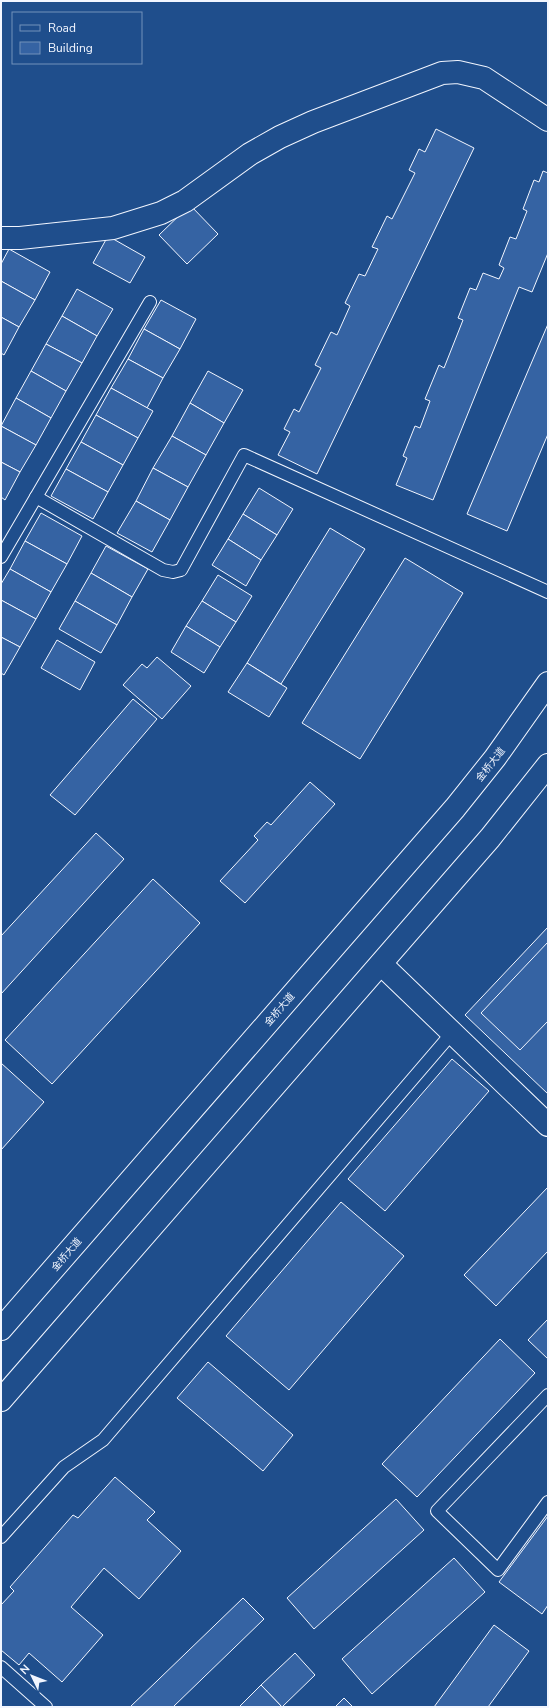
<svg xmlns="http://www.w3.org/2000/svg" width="549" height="1708" viewBox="0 0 549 1708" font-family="'Nunito Sans','Noto Sans SC',sans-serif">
<rect width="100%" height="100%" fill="#1f4e8c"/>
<!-- building -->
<g fill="#3563a3" stroke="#f2f6ff">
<polygon points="436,129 474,148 317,474 278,455 290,432 284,429 294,409 299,412 321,368 315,365 331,332 337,335 350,306 345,303 359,274 365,276 378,249 372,247 387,216 392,219 415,173 409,170 419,149 425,152"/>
<polygon points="543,171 548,173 548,253 532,292 519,287 433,500 396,485 407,458 403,456 415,426 420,428 430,401 425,399 439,365 444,368 463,320 458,318 470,288 476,290 483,273 499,279 504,268 499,265 510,237 516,239 527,211 523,209 534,180 539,182"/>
<polygon points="190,205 218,234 187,264 159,235"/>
<polygon points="108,236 145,257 130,283 93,263"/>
<polygon points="9,249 50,272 35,300 1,281 1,264"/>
<polygon points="1,281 35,300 19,327 1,317"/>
<polygon points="77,289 113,309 97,336 62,316"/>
<polygon points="161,300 196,319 180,349 144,329"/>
<polygon points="62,316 97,336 82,363 46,344"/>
<polygon points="1,317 19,327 4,355 1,353"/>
<polygon points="548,324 548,434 507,531 467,514"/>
<polygon points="144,329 180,349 163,378 128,359"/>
<polygon points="46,344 82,363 66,391 31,371"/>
<polygon points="128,359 163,378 147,408 111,388"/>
<polygon points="31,371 66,391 51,418 16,398"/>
<polygon points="208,371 243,390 224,423 190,403"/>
<polygon points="111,388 153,411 138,438 96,415"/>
<polygon points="16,398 51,418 36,445 1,426"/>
<polygon points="190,403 224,423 206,455 172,436"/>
<polygon points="96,415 138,438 123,465 81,442"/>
<polygon points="1,426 36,445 20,472 1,462"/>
<polygon points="172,436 206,455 188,487 153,468"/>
<polygon points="81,442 123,465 108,492 66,469"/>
<polygon points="1,462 20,472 5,500 1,497"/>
<polygon points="153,468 188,487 170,520 136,501"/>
<polygon points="66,469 108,492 93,519 51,496"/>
<polygon points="259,488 293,509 277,535 243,514"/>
<polygon points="136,501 170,520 152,552 117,533"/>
<polygon points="41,513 82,536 67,564 25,541"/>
<polygon points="243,514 277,535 261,560 228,539"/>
<polygon points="330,528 365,549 281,684 247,663"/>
<polygon points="228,539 261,560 246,586 212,565"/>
<polygon points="25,541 67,564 51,592 10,569"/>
<polygon points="106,546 148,569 132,597 91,573"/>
<polygon points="405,558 463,593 360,759 302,723"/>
<polygon points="10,569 51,592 36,619 1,600 1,584"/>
<polygon points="91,573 132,597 117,625 75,601"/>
<polygon points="218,575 252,596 236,622 202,601"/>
<polygon points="1,600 36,619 20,647 1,637"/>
<polygon points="75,601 117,625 101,653 59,629"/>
<polygon points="202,601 236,622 220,647 186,626"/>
<polygon points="186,626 220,647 204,673 171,652"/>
<polygon points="1,637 20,647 4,675 1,673"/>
<polygon points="57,640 95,662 80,690 41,668"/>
<polygon points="157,657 191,686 162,719 123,685 142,664 147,668"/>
<polygon points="247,663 287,688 269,717 228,692"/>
<polygon points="133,699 157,719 75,815 50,795"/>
<polygon points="310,782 335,804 245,903 220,881 258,840 254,836 267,822 271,825"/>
<polygon points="96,833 124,859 1,994 1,936"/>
<polygon points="153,879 200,923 52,1084 5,1040"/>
<polygon points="548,927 548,1094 465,1015"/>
<polygon points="548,942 548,1021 520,1050 481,1013"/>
<polygon points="452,1059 489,1091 385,1211 348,1179"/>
<polygon points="1,1063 44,1102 1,1150"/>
<polygon points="548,1187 548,1251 496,1306 464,1275"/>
<polygon points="341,1202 404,1256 289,1390 226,1336"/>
<polygon points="548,1319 548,1359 528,1340"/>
<polygon points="500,1339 535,1373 417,1497 382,1464"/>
<polygon points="208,1362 293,1435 263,1471 177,1398"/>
<polygon points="115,1477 155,1512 147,1520 181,1551 139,1599 104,1568 71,1607 103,1635 62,1682 29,1653 19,1665 1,1650 1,1605 14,1591 10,1587 73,1515 78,1518"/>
<polygon points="396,1499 424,1530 314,1629 287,1598"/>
<polygon points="548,1516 548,1605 542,1614 499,1582"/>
<polygon points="454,1558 485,1592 372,1694 342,1659"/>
<polygon points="243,1598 264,1619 173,1707 130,1707"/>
<polygon points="494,1625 529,1651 488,1707 434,1707"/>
<polygon points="295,1653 315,1675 282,1707 261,1685"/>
<polygon points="261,1685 282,1707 239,1707"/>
<polygon points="344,1698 353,1707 335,1707"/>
</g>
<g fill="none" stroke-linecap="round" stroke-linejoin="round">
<defs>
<g id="service">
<polyline points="36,497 163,570 173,572 181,570 244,455 548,592"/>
<polyline points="1,557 150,302"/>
<polyline points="548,1395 437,1511 498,1570 548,1502"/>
<polyline points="1,1537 64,1467 103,1440 452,1033"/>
<polyline points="1,1667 46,1707"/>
</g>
<g id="minor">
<polyline points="1,238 20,238 113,228 161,213 185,201 250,154 280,137 313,122 442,73 458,72 484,78 548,120"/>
<polyline points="381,964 548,1125"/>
</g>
<g id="trunk">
<polyline points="1,1329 455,808 495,758 548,683"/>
<polyline points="1,1400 490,838 548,765"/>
</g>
</defs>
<!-- service casing -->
<use href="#service" stroke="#f2f6ff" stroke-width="14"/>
<!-- minor casing -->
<use href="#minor" stroke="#f2f6ff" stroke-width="24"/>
<!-- trunk casing -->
<use href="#trunk" stroke="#f2f6ff" stroke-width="24"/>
<!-- service -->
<use href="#service" stroke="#1f4e8c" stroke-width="12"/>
<!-- minor -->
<use href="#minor" stroke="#1f4e8c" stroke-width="22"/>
<!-- trunk -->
<use href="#trunk" stroke="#1f4e8c" stroke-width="22"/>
</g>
<g text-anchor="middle" stroke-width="3" stroke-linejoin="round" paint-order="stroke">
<!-- street labels -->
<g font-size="10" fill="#f2f6ff" stroke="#1f4e8c">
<text transform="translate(490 764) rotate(-52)" y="4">金桥大道</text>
<text transform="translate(279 1009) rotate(-49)" y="4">金桥大道</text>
<text transform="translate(66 1254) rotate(-49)" y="4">金桥大道</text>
</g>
</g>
<!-- border -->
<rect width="549" height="1708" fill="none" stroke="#f2f6ff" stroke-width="4"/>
<!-- legend -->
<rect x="12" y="12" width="130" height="52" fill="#1f4e8c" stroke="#7391ba"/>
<rect x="20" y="25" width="20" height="6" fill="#1f4e8c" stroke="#7391ba"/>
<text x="48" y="32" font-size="12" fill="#f2f6ff">Road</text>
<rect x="20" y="42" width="20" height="12" fill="#3563a3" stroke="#7391ba"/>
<text x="48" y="52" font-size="12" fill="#f2f6ff">Building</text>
<!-- north arrow -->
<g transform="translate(32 1676) rotate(313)" stroke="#1f4e8c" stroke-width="3" paint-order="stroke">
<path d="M0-3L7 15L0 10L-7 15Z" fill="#f2f6ff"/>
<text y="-6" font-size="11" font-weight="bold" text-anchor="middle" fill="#f2f6ff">N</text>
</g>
</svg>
